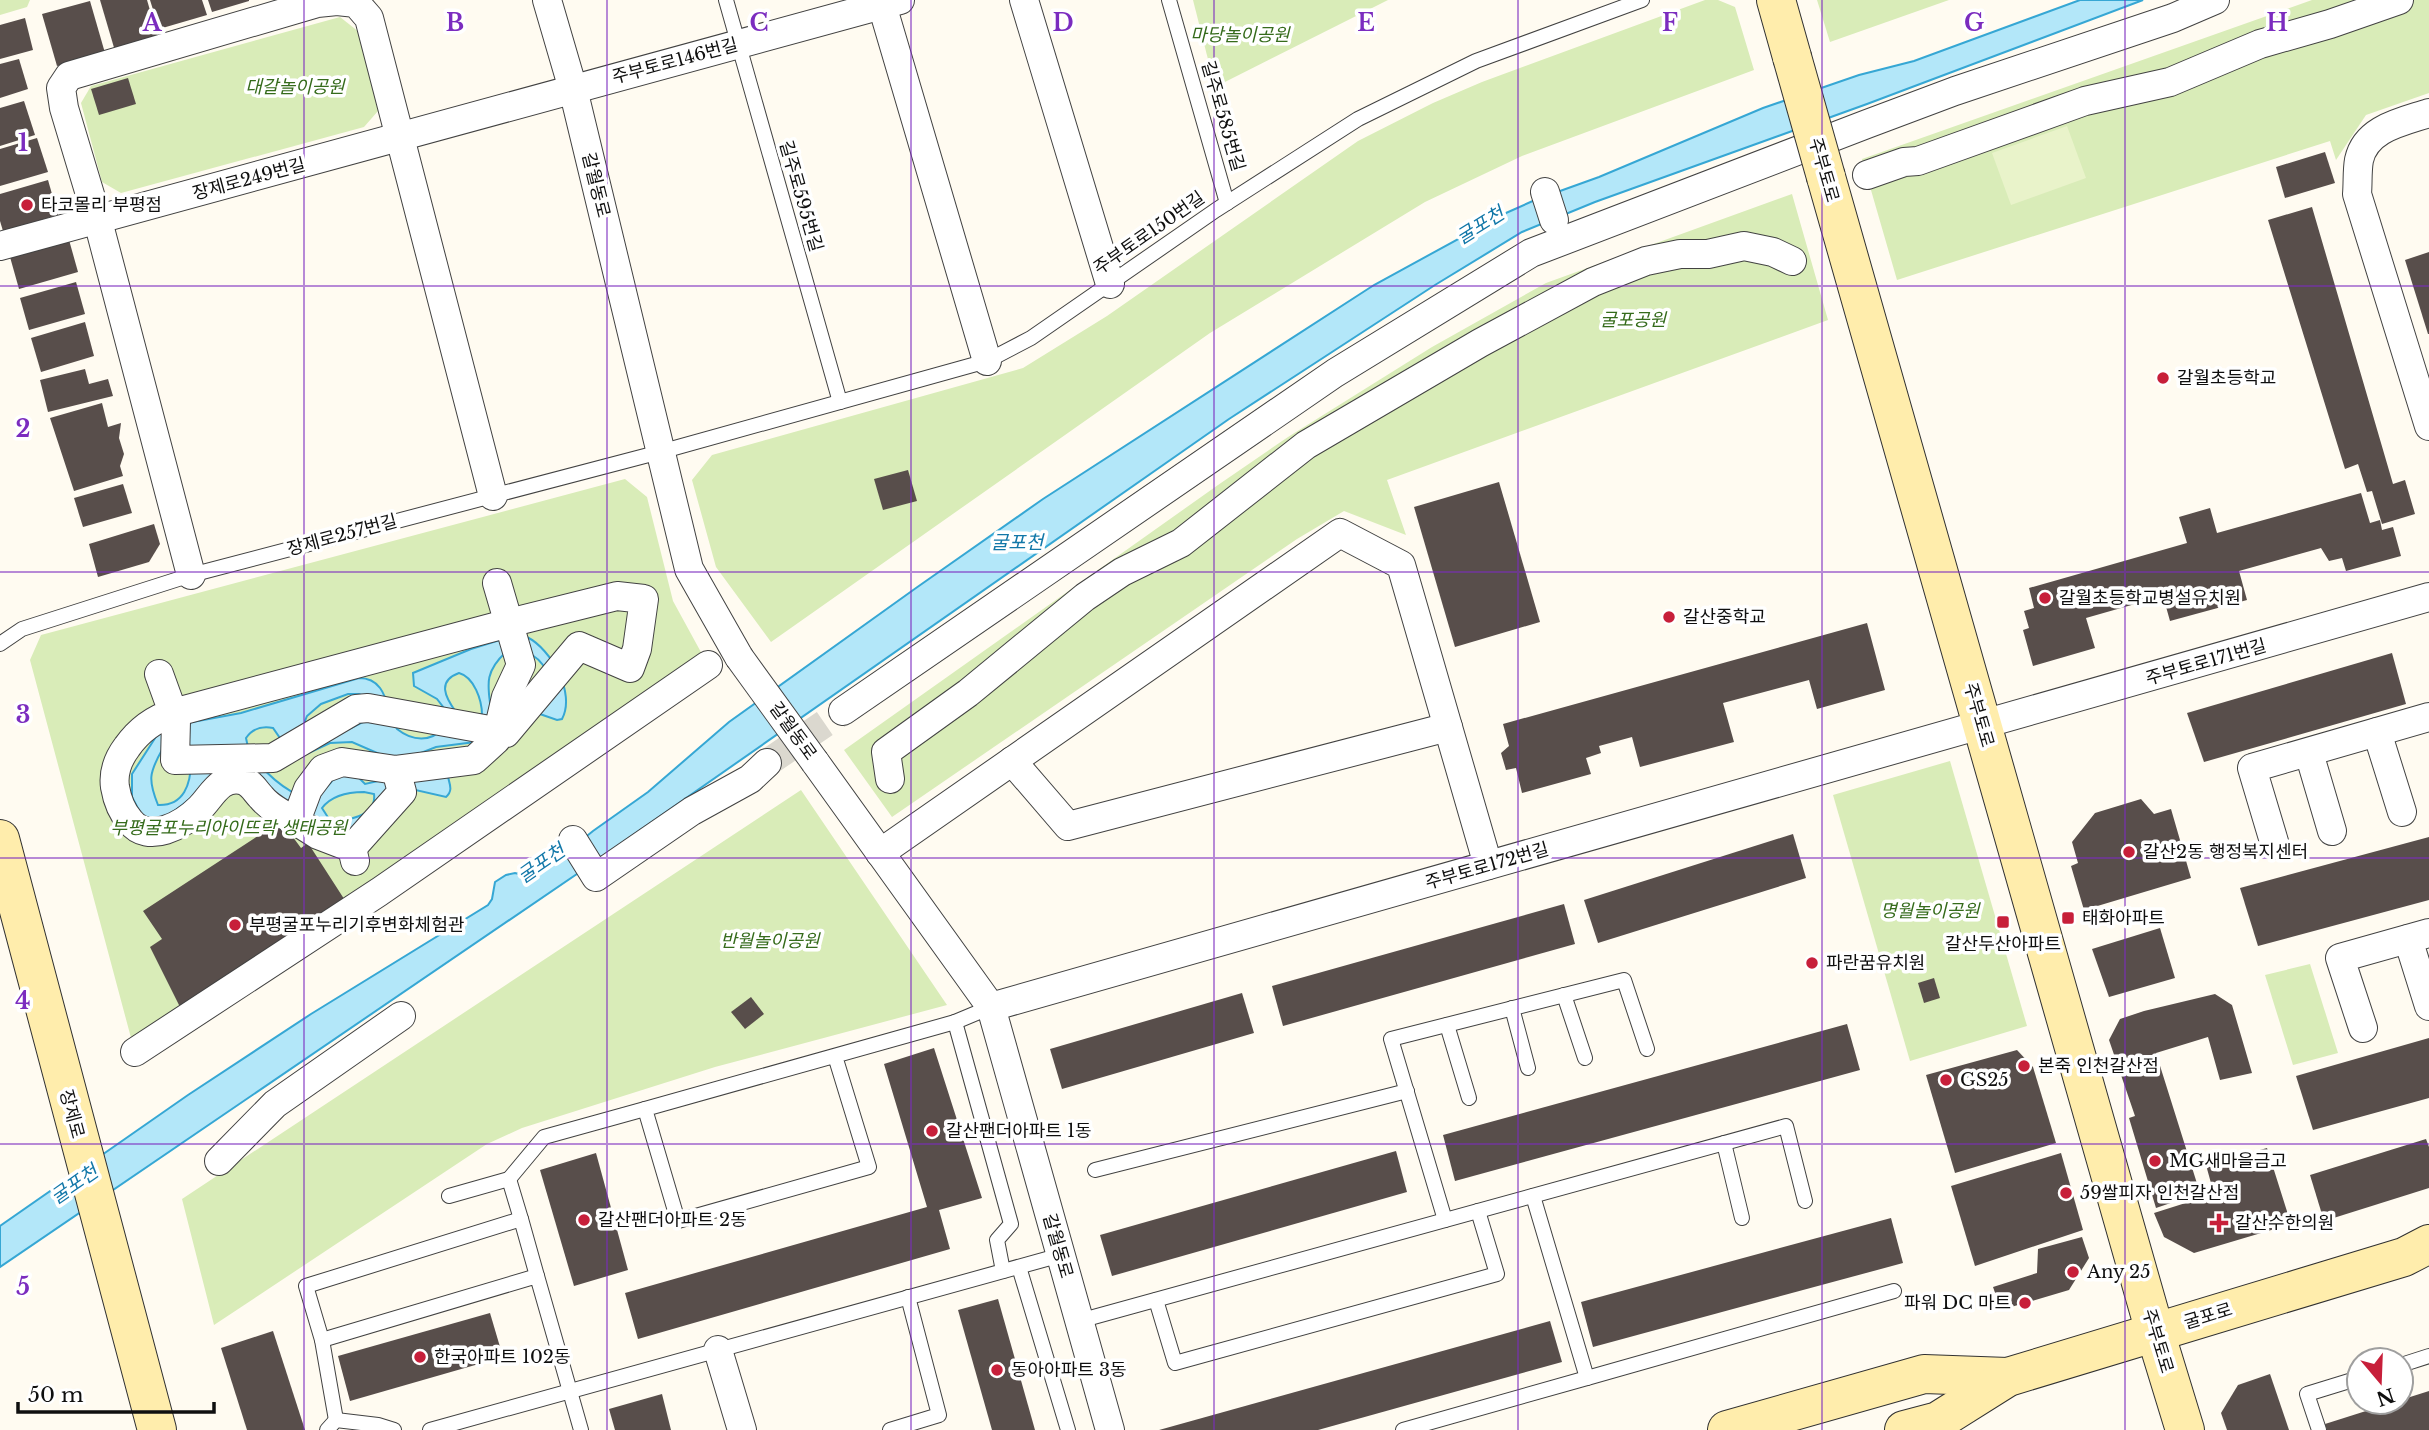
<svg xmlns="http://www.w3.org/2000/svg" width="2429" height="1430" viewBox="0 0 2429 1430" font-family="'Libre Baskerville','Noto Sans KR',serif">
<rect width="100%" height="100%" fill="#fffbf1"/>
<!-- green -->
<g fill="#d9ecb8">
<polygon points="0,0 30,0 27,7 0,15"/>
<polygon points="1193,0 1388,0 1215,87"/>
<polygon points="1705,0 1718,0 1735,7 1754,70 1522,156 1425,202 1210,333 771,642 716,567 692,480 712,455 1023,368 1107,316 1358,141 1433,103 1482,82"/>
<polygon points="1817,0 1949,0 1830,42"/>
<polygon points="2312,0 2429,0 2429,93 2366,115 2336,160 2330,141 1897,280 1862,159"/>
<polygon points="340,17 359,32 378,111 364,127 121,193 102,182 81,103 91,86"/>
<polygon points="1792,194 1828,320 1387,480 1406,535 1344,511 1297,539 892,817 844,750 1218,485 1288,437 1432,347 1546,283"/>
<polygon points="625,479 647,497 673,601 708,665 138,1064 30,660 41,635"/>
<polygon points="1950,761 2027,1026 1910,1061 1833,795"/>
<polygon points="801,790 947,1005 715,1067 522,1128 487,1144 214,1325 182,1199"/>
<polygon points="2310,964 2338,1053 2293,1065 2265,975"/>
</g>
<!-- pitch -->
<polygon fill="#e9f3ca" points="2067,126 2086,178 2011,205 1992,153"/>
<!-- water -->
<g fill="#b3e7f9" stroke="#36a7d4" stroke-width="2" fill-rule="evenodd">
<polygon points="2080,0 2143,0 1867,104 1595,202 1522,232 1435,285 1229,419 596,861 0,1267 0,1226 188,1095 311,1014 488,905 492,899 495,882 506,875 515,873 527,876 537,874 551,865 593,831 648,792 729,722 916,588 1043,499 1374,285 1506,213 1535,200 1599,177 1763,108 1859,75 1914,61"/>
<path d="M527 637C551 649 576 693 562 719L557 720 537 713 546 670C536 652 525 651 506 652 480 676 490 690 492 721L475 742 436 747 403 760 384 756 352 742 330 743 302 756 282 741 273 728C262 726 252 729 246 738 249 761 280 787 300 796 319 791 327 792 337 773L353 772 365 784 387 779 448 777C450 785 453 791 446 797L407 788 359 827 338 831 291 808 209 785 162 820 143 818 132 797V774L159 732 187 723 241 713 359 678C388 678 386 710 397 729 412 741 431 743 444 727L447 712 437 699 414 686 413 673 471 649 503 639ZM459 673C474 677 482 700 482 715L456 712C445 697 437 681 459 673ZM348 694H359L369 698 363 722 351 728 306 729 305 721 307 716 321 704ZM162 750 191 761C191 784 184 806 158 805 148 780 149 773 162 750ZM364 792 374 794C377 816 345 823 329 819L322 808C332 795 348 792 364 792Z"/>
</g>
<!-- building -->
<g fill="#584e4b">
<polygon points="100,0 147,0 158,38 115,51"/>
<polygon points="150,0 202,0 207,15 159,29"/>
<polygon points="208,0 249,0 249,1 212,12"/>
<polygon points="90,1 105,53 57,66 42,14"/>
<polygon points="25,18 33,50 0,59 0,25"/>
<polygon points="19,59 28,89 0,98 0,64"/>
<polygon points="128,78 136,104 99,115 91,89"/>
<polygon points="24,101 35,135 0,146 0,108"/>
<polygon points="37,138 48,172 0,186 0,149"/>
<polygon points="2325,152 2335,183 2285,198 2276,167"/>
<polygon points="48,180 58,215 3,231 0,221 0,194"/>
<polygon points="2312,207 2393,484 2405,480 2415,514 2382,524 2372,491 2367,492 2358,464 2345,469 2268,220"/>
<polygon points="69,240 78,272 19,289 10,257"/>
<polygon points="2429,252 2429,334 2428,334 2405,260"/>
<polygon points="76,282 85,314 29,330 20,298"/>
<polygon points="85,322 94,356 41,372 31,338"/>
<polygon points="85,369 89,384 108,379 113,396 48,412 40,380"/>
<polygon points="102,403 108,427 121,423 119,438 124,454 120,466 123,476 74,491 50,418"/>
<polygon points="908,470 917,501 883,510 874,479"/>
<polygon points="1499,482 1540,622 1455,647 1414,507"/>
<polygon points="123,484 132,513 83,527 74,498"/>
<polygon points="2361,493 2370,523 2380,520 2382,530 2393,527 2401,556 2346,571 2342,558 2329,561 2321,548 2239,571 2247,600 2170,621 2163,596 2086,618 2095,648 2033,666 2023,630 2029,628 2024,611 2034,608 2029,588 2187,543 2179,517 2210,508 2217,533"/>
<polygon points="154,524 160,544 149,562 98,577 89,544"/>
<polygon points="1867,623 1885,690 1817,709 1809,680 1723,703 1734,742 1640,767 1632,737 1599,746 1601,753 1586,758 1591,774 1522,793 1516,768 1506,770 1501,753 1509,746 1503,724"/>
<polygon points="2392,653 2406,704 2204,762 2187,713"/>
<polygon points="2141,799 2154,814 2171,809 2191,878 2084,910 2071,866 2078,863 2072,842 2095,813"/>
<polygon points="281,821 301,848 308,843 348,905 184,1015 150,947 162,939 143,911"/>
<polygon points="1793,834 1806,878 1598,943 1584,900"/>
<polygon points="2429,837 2429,900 2258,946 2240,888"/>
<polygon points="1564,904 1575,944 1283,1026 1272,986"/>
<polygon points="2160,928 2175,978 2109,997 2092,949"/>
<polygon points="1934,978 1940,998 1924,1003 1918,983"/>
<polygon points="1242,993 1254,1033 1062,1089 1050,1049"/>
<polygon points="2215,994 2232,1005 2252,1073 2220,1080 2208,1037 2156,1053 2200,1193 2156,1208 2129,1118 2135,1116 2109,1040 2120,1019 2144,1011"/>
<polygon points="751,997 764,1014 745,1029 731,1012"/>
<polygon points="1847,1024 1860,1070 1455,1181 1443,1135"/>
<polygon points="2429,1038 2429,1098 2313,1130 2296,1076"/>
<polygon points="934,1048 982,1198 939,1210 950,1249 638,1339 625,1293 927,1207 884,1064"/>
<polygon points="2017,1050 2033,1067 2056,1143 1955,1173 1926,1075"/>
<polygon points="2426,1139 2429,1147 2429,1188 2324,1221 2310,1175"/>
<polygon points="2267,1148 2291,1224 2194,1253 2164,1237 2154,1213 2214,1194 2206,1165"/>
<polygon points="1396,1151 1407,1192 1112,1276 1100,1235"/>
<polygon points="596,1153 628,1270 574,1286 540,1170"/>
<polygon points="2061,1153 2083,1230 1975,1266 1951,1186"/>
<polygon points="1891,1218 1903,1263 1593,1347 1581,1302"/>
<polygon points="2082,1237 2089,1258 2069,1290 2001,1310 1993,1287 2037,1273 2038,1249"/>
<polygon points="998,1299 1035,1430 992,1430 958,1310"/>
<polygon points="490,1313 503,1357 350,1401 338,1356"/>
<polygon points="1550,1321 1562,1362 1318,1430 1159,1430"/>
<polygon points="273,1331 305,1430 247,1430 221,1348"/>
<polygon points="2270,1374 2289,1430 2227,1430 2221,1413 2238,1385"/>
<polygon points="2429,1391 2429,1430 2327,1430 2325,1424"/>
<polygon points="662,1394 671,1430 615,1430 609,1409"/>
</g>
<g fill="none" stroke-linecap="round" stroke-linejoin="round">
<!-- street-tunnel -->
<polyline stroke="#dbd8cf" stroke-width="28" stroke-dasharray="28 14" stroke-linecap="butt" points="767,763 843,711"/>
<defs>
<g id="lane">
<polyline points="726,0 840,402"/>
<polyline points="1169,0 1227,203"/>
<polyline points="0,644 22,629 191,575 660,452 987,361 1031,338 1216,210 1358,119 1476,61 1642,0"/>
<polyline points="1564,995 1585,1058"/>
<polyline points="991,1007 955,1022 1011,1224 997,1240 1003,1271"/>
<polyline points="1512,1008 1528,1068"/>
<polyline points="1447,1025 1469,1098"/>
<polyline points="835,1056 869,1167 678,1221 645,1109 955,1022"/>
<polyline points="1724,1143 1742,1218"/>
<polyline points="1095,1170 1407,1091"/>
<polyline points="509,1179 544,1137 645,1109"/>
<polyline points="449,1196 509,1179 521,1219"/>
<polyline points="1445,1220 1391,1039 1624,980 1647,1049"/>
<polyline points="1019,1267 1068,1430"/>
<polyline points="1156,1300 1175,1363 1497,1274 1478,1211"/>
<polyline points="1079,1321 1786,1126 1805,1201"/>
<polyline points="322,1340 306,1286 521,1219 537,1276"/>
<polyline points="2401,1365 2429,1356"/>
<polyline points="1587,1378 1894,1291"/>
<polyline points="336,1420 322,1340 537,1276 581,1430"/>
<polyline points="327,1430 336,1420 378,1425 394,1430"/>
<polyline points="430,1430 1061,1255"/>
<polyline points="890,1430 939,1415 908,1297"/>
<polyline points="1403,1430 1587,1378 1533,1196"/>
<polyline points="2319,1430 2307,1394 2359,1378"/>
</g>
<g id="street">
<polyline points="547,0 573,89 689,569 739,657"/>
<polyline points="1024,0 1110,284"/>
<polyline points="882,5 987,361"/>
<path d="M2429 113C2402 122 2366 128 2359 160 2357 171 2358 183 2357 194L2429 426"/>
<polyline points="1867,175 1904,162 1918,161 2085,101 2170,82 2260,44 2330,24 2399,0"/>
<polyline points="1545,192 1554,220"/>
<polyline points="0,246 900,0"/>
<polyline points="191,575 98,221 64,108 61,88 69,76 317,3 337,1 356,3 369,18 493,496"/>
<path d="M159 674 176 721 175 760 273 758 356 709 368 708 506 733 579 646 630 668 637 649 644 599 617 596 509 623 173 713C154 719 139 730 127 747 118 759 113 773 115 787 117 799 122 812 130 821 148 845 183 825 200 808 212 796 220 776 241 780 251 782 255 791 261 797 270 808 284 815 296 821"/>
<polyline points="843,711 1335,373 1531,253 1867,124 1955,91 2173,18 2215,0"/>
<polyline points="2377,732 2402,812"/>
<polyline points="2309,753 2332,831"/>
<polyline points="1012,761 1068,826 1448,727"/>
<polyline points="815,762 991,1007 1110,1430"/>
<polyline points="890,779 886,752 968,693 1085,597 1122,572 1181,543 1306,445 1480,343 1593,282 1646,261 1680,254 1708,254 1744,246 1773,252 1792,261"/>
<polyline points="573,840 596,877 692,811 750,779 767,763"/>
<polyline points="2275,845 2252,768 2429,717"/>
<polyline points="352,848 402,792 396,770"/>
<polyline points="880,853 1340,533 1401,565 1488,865"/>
<polyline points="355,861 352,848 318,835 296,821 308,789 323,769 342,762 396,770 474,760 496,740 506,697 521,665 497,583"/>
<polyline points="2408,939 2429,1006"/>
<polyline points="991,1007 2429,597"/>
<polyline points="2363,1028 2340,958 2429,933"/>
<polyline points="135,1052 379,892 708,665"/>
<polyline points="219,1161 275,1104 401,1016"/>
<polyline points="718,1350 742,1430"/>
</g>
<g id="secondary">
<polyline points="1776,0 1792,57"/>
<polyline points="1826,177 2155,1332 2185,1430"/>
<polyline points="0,839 157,1430"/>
<polyline points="1727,1430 1924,1374 2008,1377"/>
<polyline points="1904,1430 1938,1421 2008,1377 2404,1257 2429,1244"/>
</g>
</defs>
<!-- lane casing -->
<use href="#lane" stroke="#424242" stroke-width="16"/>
<!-- street casing -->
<use href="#street" stroke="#424242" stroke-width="30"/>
<!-- secondary casing -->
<use href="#secondary" stroke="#313131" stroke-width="40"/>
<!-- lane -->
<use href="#lane" stroke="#fff" stroke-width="14"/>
<!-- street -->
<use href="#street" stroke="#fff" stroke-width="28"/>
<!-- secondary -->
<use href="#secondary" stroke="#ffedac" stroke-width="38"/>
<defs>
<polyline id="street-bridge" points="739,657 815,762"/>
<polyline id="secondary-bridge" points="1792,57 1826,177"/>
</defs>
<!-- street-bridge casing -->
<use href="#street-bridge" stroke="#424242" stroke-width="30" stroke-linecap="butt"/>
<!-- secondary-bridge casing -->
<use href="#secondary-bridge" stroke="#313131" stroke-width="40" stroke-linecap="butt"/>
<!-- street-bridge -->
<use href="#street-bridge" stroke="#fff" stroke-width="28"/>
<!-- secondary-bridge -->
<use href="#secondary-bridge" stroke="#ffedac" stroke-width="38"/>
</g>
<!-- grid -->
<path fill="none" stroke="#7b2cbf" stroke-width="2" stroke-opacity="0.55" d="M304 0V1430M607 0V1430M911 0V1430M1214 0V1430M1518 0V1430M1822 0V1430M2125 0V1430M0 286H2429M0 572H2429M0 858H2429M0 1144H2429"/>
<!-- markers -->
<g fill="#c71f3a" stroke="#fff" stroke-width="2.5">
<circle cx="27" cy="205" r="7"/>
<circle cx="2163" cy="378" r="7"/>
<circle cx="2045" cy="598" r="7"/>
<circle cx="1669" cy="617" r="7"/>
<circle cx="2129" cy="852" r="7"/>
<rect x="2061" y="911" width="14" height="14" rx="3.5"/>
<rect x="1996" y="915" width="14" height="14" rx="3.5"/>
<circle cx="235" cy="925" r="7"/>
<circle cx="1812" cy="963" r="7"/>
<circle cx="2024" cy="1066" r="7"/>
<circle cx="1946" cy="1080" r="7"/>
<circle cx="932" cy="1131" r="7"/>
<circle cx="2155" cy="1161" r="7"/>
<circle cx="2066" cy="1193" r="7"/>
<circle cx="584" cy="1220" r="7"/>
<path d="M2215.5 1212.5h7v7h7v7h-7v7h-7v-7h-7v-7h7z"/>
<circle cx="2073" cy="1272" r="7"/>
<circle cx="2025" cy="1303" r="7"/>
<circle cx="420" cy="1357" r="7"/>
<circle cx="997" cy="1370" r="7"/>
</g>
<g text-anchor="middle" stroke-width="7" stroke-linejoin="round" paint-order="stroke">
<!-- park labels -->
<g font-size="18" font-style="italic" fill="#356b1b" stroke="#fff">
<text x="1240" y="41">마당놀이공원</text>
<text x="295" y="93">대갈놀이공원</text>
<text x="1633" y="326">굴포공원</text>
<text x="229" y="834">부평굴포누리아이뜨락 생태공원</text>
<text x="1930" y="917">명월놀이공원</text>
<text x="770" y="947">반월놀이공원</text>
</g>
<!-- street labels -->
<g font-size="18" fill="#0f0f0f" stroke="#fff">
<text transform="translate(675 61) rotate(-15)" y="6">주부토로146번길</text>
<text transform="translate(1223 116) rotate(74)" y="6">길주로585번길</text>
<text transform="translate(1824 170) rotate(74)" y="6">주부토로</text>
<text transform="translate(249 179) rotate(-15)" y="6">장제로249번길</text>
<text transform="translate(596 185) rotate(76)" y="6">갈월동로</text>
<text transform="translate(801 196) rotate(74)" y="6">길주로595번길</text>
<text transform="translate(1149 233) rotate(-35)" y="6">주부토로150번길</text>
<text transform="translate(342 535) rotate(-15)" y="6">장제로257번길</text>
<text transform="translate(2206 662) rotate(-16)" y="6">주부토로171번길</text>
<text transform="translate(1979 715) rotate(74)" y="6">주부토로</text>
<text transform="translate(793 731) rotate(54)" y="6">갈월동로</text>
<text transform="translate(1487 866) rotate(-16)" y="6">주부토로172번길</text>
<text transform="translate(72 1114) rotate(75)" y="6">장제로</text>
<text transform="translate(1058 1246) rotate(74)" y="6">갈월동로</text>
<text transform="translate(2208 1316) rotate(-17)" y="6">굴포로</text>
<text transform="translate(2158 1341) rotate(73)" y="6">주부토로</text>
</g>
<!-- poi labels -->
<g font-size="18" fill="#0f0f0f" stroke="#fff" text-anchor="start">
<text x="41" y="211">타코몰리 부평점</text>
<text x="2177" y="384">갈월초등학교</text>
<text x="2059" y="604">갈월초등학교병설유치원</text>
<text x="1683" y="623">갈산중학교</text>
<text x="2143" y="858">갈산2동 행정복지센터</text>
<text x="2082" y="924">태화아파트</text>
<text x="249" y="931">부평굴포누리기후변화체험관</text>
<text x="2003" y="950" text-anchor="middle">갈산두산아파트</text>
<text x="1826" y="969">파란꿈유치원</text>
<text x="2038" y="1072">본죽 인천갈산점</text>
<text x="1960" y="1086">GS25</text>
<text x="946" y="1137">갈산팬더아파트 1동</text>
<text x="2169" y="1167">MG새마을금고</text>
<text x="2080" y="1199">59쌀피자 인천갈산점</text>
<text x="598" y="1226">갈산팬더아파트 2동</text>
<text x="2235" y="1229">갈산수한의원</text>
<text x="2087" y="1278">Any 25</text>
<text x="2011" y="1309" text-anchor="end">파워 DC 마트</text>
<text x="434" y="1363">한국아파트 102동</text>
<text x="1011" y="1376">동아아파트 3동</text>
</g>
<!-- water labels -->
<g font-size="19" font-style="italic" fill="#1177a8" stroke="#fff">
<text transform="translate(1480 225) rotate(-32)" y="7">굴포천</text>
<text x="1017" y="549">굴포천</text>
<text transform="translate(541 863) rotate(-35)" y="7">굴포천</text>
<text transform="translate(74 1184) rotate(-35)" y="7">굴포천</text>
</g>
</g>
<g font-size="23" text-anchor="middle" font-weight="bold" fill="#7b2cbf" stroke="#fff" stroke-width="7" stroke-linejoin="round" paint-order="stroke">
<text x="152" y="31">A</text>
<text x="455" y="31">B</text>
<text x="759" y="31">C</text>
<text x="1063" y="31">D</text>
<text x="1366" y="31">E</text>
<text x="1670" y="31">F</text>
<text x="1974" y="31">G</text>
<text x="2277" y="31">H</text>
<text x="23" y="151">1</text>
<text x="23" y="437">2</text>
<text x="23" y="723">3</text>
<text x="23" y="1009">4</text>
<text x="23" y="1295">5</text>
</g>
<!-- north arrow -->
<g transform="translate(2380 1381) rotate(161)"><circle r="33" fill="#ffffff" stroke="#9f9f9f" stroke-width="2"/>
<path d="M0-5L12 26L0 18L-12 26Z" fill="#c71f3a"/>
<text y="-10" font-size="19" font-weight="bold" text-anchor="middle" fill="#0f0f0f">N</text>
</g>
<!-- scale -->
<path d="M18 1402v10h196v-10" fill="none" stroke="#0f0f0f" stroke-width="3.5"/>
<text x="28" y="1402" font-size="21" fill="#0f0f0f" stroke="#ffffff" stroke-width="5" paint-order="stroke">50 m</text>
</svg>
